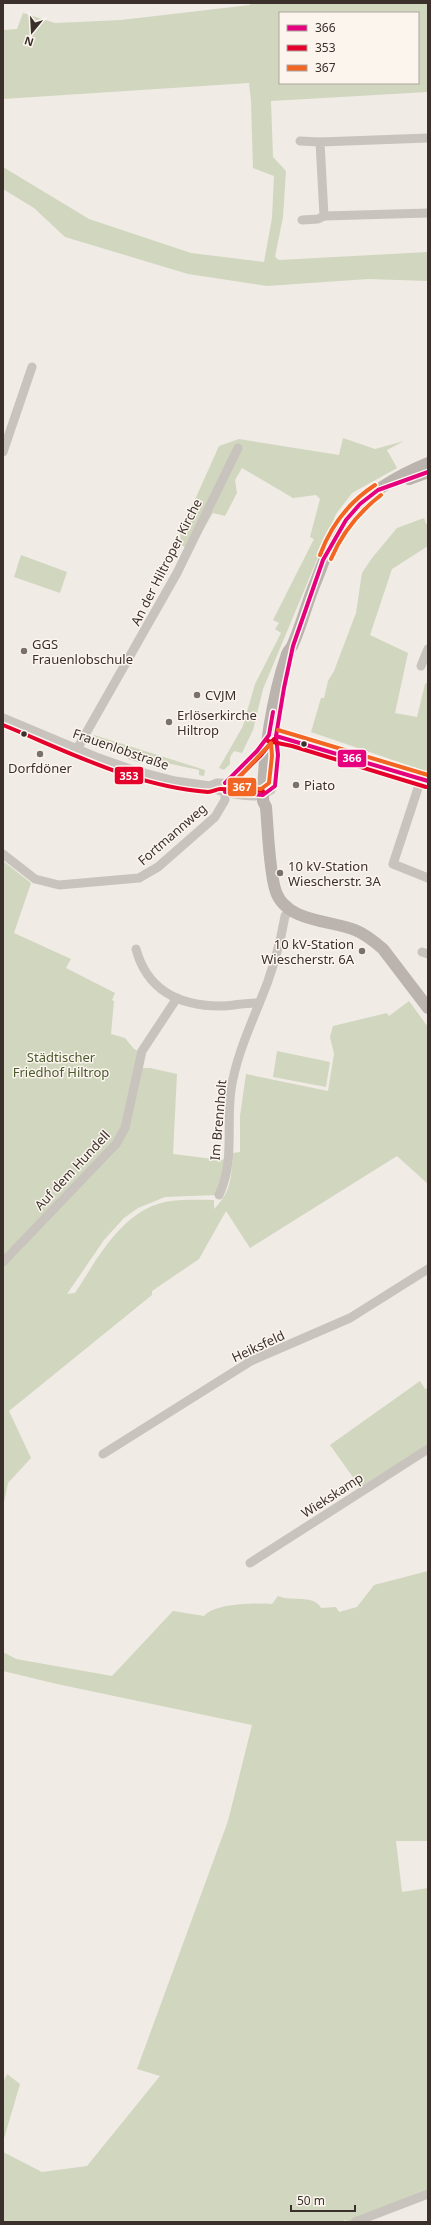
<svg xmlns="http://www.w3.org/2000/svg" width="431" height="2225" viewBox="0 0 431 2225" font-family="'Noto Sans',sans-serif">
<rect width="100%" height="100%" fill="#f0ebe5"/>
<!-- green -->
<g fill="#d1d6bf" fill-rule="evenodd">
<path d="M250 3H428V92L271 101 273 157 286 171 283 217 275 257 279 260 428 252V281L368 279 267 286 188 274 65 237 34 208 3 189V167L89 219 191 253 264 262 272 218 274 176 253 168 251 101 249 83 3 99V30L17 29 23 13 55 23 121 20 250 5ZM280 13H418V83H280Z"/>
<polygon points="343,438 375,449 404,441 387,450 397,468 352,493 336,514 263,689 253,730 242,753 234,751 230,757 230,764 224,770 219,768 243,726 255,684 281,633 275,629 279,623 273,620 314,539 310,537 320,499 316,495 293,498 242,468 235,480 237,493 225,516 213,513 191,550 181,545 180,533 219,446 239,439 339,455"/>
<polygon points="424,518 426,524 428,524 428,546 392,569 370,635 408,653 395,713 417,717 425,684 428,682 428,772 311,732 321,698 324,698 328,681 334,671 356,613 362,573 372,558 397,528"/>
<polygon points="21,555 67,572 60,593 14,577"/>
<polygon points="94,735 205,770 204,776 199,775 199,770 143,758 141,763 128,759 130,753 106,745 104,750 93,742"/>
<path d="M3 861 31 883 14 933 71 959 66 968 115 993 112 1000 114 1001 111 1034 125 1038 134 1049 139 1051 135 1068H150L177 1074 173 1154 221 1160 226 1159 218 1195 165 1197 138 1208 124 1218 104 1240 67 1294 75 1293C98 1258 121 1212 165 1202 181 1199 198 1200 214 1200V1209C232 1191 231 1177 233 1153L240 1152V1116L246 1074 328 1091 334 1054 330 1037 333 1026 387 1013 389 1016 409 1001 428 1027V1184L397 1156 250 1248 226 1211 199 1259 152 1291V1295L9 1411 31 1458 8 1483 3 1507Z"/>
<polygon points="277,1051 330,1062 326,1087 273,1077"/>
<polygon points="420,1381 425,1389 428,1388 428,1445 360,1487 330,1445"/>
<path d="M428 1571V1841H396L402 1892 428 1888V2191L351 2222 345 2220 341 2222H3V2152L42 2172 87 2166 160 2076 137 2069 228 1821 252 1725 57 1684 3 1671V1652L16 1659 112 1676 173 1611 204 1616C216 1603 255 1603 272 1604L278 1596C291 1602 314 1594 321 1608L336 1607 339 1612 357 1607 374 1585Z"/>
<polygon points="7,2074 20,2084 3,2142 3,2083"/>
</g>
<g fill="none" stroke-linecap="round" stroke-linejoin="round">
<!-- minor -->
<g stroke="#c9c3be" stroke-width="9">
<polyline points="428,138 320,142 324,216 428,213"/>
<polyline points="300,141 320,142"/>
<polyline points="302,220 318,219 324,216"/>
<polyline points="3,452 32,367"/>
<polyline points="421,666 428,649"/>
<path d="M3 718 96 757 133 770 175 781 210 786 217 783 263 785 271 790C268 791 265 794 263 795 251 798 220 793 210 786"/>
<polyline points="276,736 428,781"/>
<polyline points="77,749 177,573 238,448"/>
<polyline points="421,779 393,864 428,878"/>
<polyline points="3,854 35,879 59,885 139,878 158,867 215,817 225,800 225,786"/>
<path d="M136 949C147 990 179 1006 220 1006 233 1006 246 1002 259 1003"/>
<polyline points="422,952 428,954"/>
<path d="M219 1195C235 1161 226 1126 231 1090 235 1061 248 1031 259 1004 271 976 280 946 285 916L290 910"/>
<polyline points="3,1262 116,1144 125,1128 142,1051 177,998"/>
<polyline points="103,1454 251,1361 350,1318 428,1269"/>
<polyline points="250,1563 428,1449"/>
<polyline points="355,2222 428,2194"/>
</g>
<!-- secondary -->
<g stroke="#bab3ae" stroke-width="12">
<path d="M428 463C399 475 371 491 350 514 333 533 325 558 316 581 307 602 302 624 293 644 292 648 288 650 287 654 272 697 263 756 263 801L266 807C268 829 269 872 276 892 287 922 330 920 355 930 365 934 375 942 383 949L428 1008"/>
<polyline points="409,479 428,472"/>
</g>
<defs>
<g id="bus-1">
<polyline points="276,736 428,781"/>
<polyline points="225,783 257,751 269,735 273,712"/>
<polyline points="225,792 263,795 275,786 278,755 276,736 284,688 293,646 323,560 346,520 360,504 378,490 428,472"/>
</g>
<g id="bus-2">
<path d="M3 725C69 752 136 787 208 792 213 792 216 789 220 789 234 789 249 790 263 791"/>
<polyline points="268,741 292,746 426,787"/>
<polyline points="229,787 261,755 274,739"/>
</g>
<g id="bus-3">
<path d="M320 555C331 525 349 502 375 485"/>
<path d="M331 559C342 533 359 512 381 495"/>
<polyline points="278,730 428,775"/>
<polygon points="271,743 272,756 269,783 261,789 231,786"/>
</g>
</defs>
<!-- bus-1 casing -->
<use href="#bus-1" stroke="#fbf5ee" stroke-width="7"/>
<!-- bus-2 casing -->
<use href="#bus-2" stroke="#fbf5ee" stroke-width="7"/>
<!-- bus-3 casing -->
<use href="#bus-3" stroke="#fbf5ee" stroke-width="7"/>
<!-- bus-1 -->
<use href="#bus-1" stroke="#e5007d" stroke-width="4"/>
<!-- bus-2 -->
<use href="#bus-2" stroke="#e4002b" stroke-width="4"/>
<!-- bus-3 -->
<use href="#bus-3" stroke="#f26522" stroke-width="4"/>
</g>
<!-- markers -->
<g fill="#7a716c" stroke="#fbf5ee" stroke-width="1.5">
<circle cx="24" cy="651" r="4"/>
<circle cx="197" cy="695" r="4"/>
<circle cx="169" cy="722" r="4"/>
<circle cx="40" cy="754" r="4"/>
<circle cx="296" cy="785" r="4"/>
<circle cx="280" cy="873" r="4"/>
<circle cx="362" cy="951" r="4"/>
</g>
<g fill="#3b302b" stroke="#fbf5ee" stroke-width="1.5">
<circle cx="24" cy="734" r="3.5"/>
<circle cx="304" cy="744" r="3.5"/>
</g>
<g text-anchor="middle" stroke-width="3" stroke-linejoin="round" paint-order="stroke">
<!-- street labels -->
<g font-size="13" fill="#3b302b" stroke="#fbf5ee">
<text transform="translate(166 562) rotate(-63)" y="5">An der Hiltroper Kirche</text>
<text transform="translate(121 749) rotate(19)" y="5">Frauenlobstraße</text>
<text transform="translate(172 834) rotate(-41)" y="5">Fortmannweg</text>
<text transform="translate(218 1120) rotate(-85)" y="5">Im Brennholt</text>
<text transform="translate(72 1170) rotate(-47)" y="5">Auf dem Hundell</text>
<text transform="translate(258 1346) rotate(-25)" y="5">Heiksfeld</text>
<text transform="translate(332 1495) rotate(-33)" y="5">Wiekskamp</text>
</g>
<!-- poi labels -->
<g font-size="13" fill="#3b302b" stroke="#fbf5ee" text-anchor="start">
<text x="32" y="649">GGS<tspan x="32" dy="15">Frauenlobschule</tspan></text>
<text x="205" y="700">CVJM</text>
<text x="177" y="720">Erlöserkirche<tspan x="177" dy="15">Hiltrop</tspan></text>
<text x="40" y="773" text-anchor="middle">Dorfdöner</text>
<text x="304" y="790">Piato</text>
<text x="288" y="871">10 kV-Station<tspan x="288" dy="15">Wiescherstr. 3A</tspan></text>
<text x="354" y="949" text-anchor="end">10 kV-Station<tspan x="354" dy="15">Wiescherstr. 6A</tspan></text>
</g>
<!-- park labels -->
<g font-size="13" fill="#4a5a2e" stroke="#fbf5ee">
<text x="61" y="1062">Städtischer<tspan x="61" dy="15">Friedhof Hiltrop</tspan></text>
</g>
</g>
<g stroke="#fbf5ee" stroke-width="1.5">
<rect x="337" y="749" width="30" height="19" rx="4" fill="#e5007d"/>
<rect x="114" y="766" width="30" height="19" rx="4" fill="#e4002b"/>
<rect x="227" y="777" width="30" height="20" rx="4" fill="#f26522"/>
</g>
<g font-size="11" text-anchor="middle" font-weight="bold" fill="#fff">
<text x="352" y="762">366</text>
<text x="129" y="780">353</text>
<text x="242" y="791">367</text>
</g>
<!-- border -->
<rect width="431" height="2225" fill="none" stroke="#3b302b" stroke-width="8"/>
<!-- legend -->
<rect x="279" y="12" width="140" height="72" fill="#fbf5ee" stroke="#aea6a0"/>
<rect x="287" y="25" width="20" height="6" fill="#e5007d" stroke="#aea6a0"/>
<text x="315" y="32" font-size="12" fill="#3b302b">366</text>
<rect x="287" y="45" width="20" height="6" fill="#e4002b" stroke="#aea6a0"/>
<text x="315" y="52" font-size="12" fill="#3b302b">353</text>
<rect x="287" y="65" width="20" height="6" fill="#f26522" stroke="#aea6a0"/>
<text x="315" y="72" font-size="12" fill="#3b302b">367</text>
<!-- north arrow -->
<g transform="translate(32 32) rotate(198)" stroke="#fbf5ee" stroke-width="3" paint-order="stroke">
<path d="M0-3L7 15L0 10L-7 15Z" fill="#3b302b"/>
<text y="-6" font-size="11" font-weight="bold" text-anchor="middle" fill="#3b302b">N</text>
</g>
<!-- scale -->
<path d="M291 2205v6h64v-6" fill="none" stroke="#3b302b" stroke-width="2"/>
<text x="297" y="2205" font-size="12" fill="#3b302b" stroke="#fbf5ee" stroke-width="3" paint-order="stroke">50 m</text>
</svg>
